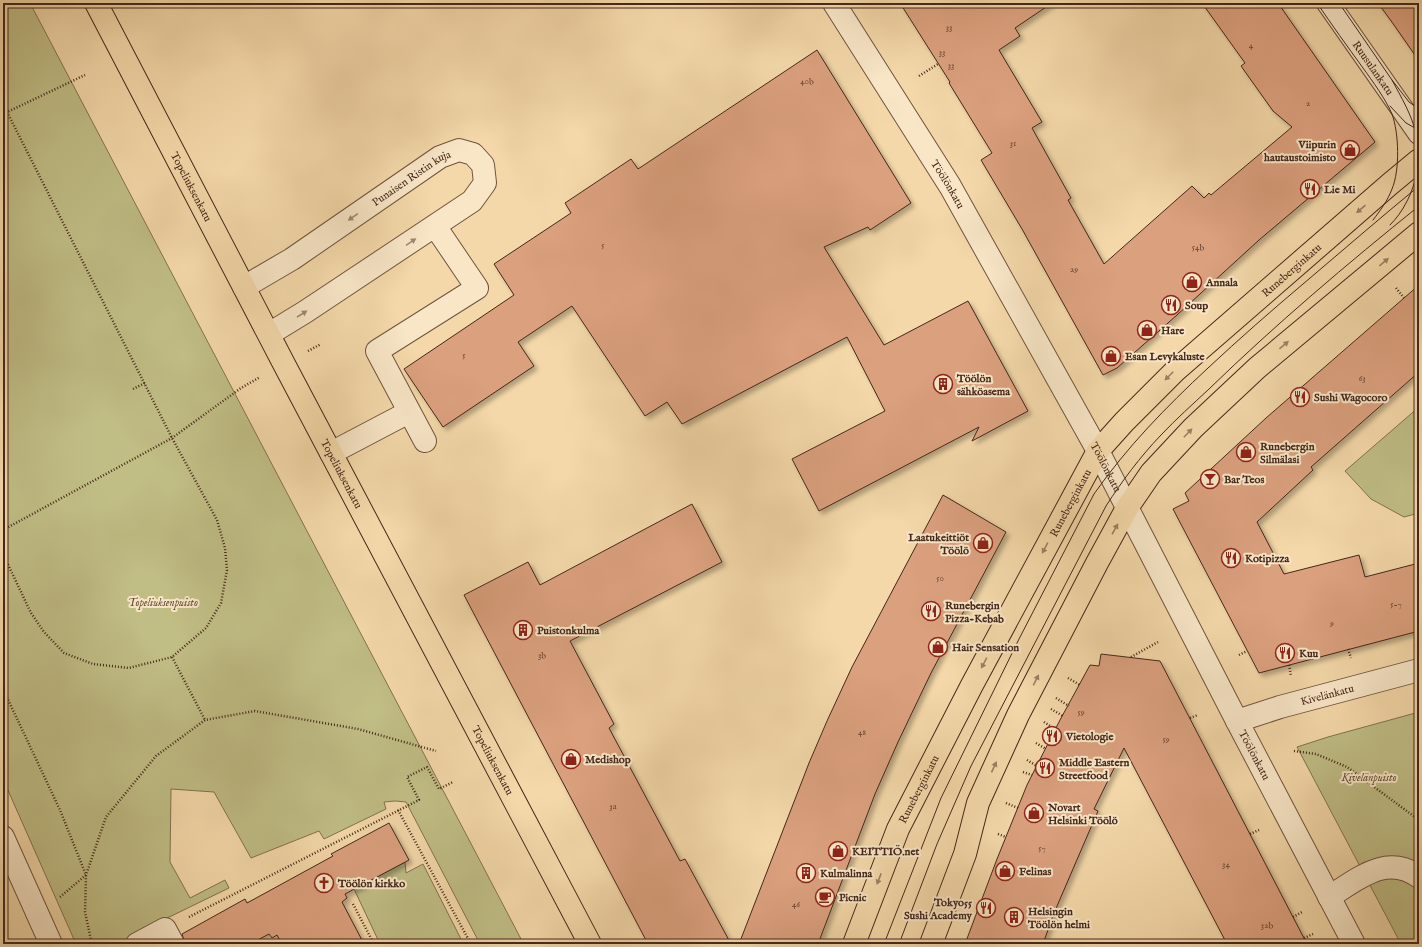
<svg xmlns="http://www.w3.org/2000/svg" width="1422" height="947" viewBox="0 0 1422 947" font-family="'IM FELL English',serif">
<defs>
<filter id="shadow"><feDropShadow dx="3.5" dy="3.5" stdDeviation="2" flood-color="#0004"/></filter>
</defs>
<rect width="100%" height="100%" fill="#f4d8a9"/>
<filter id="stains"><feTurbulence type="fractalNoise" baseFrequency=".005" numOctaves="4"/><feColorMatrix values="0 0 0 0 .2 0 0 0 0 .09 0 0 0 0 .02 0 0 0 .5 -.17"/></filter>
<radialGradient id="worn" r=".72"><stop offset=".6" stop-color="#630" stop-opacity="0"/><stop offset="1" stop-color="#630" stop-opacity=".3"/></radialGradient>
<!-- green -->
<g fill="#c0bd85" stroke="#827250">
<polygon points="3,3 30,3 521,939 511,944 480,944 406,802 395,801 384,802 386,809 324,839 319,831 251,858 214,792 171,789 170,862 190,898 225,880 229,888 161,921 120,944 76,944 3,779"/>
<polygon points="1419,407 1419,513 1404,517 1371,499 1345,471"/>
<polygon points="1419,712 1419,944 1401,944 1297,747 1328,737"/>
<polygon points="405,862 406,873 423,864 463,943 461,944 380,944 354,889"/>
</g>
<!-- building -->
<g fill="#dba07e" stroke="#45271b" filter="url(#shadow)">
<polygon points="900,3 1052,3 1015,28 1020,36 999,50 1042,122 1032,128 1071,198 1068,200 1104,264 1192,186 1204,198 1209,193 1211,195 1292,127 1273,111 1241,66 1245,63 1202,3 1278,3 1375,142 1259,240 1177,315 1117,368 1103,375 1022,229 981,160 992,153 949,83 950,82"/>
<polygon points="1378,3 1419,3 1419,61 1394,25"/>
<polygon points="817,50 911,203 870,230 868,227 824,247 884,345 968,301 1028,411 972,441 979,427 819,511 792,459 885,411 847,337 682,424 667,402 645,416 572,306 518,342 534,366 443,427 404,369 514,295 494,264 571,213 565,203 631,159 638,169"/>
<polygon points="1419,285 1419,372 1311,467 1313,470 1257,522 1284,574 1359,555 1365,577 1419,563 1419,631 1259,673 1173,509 1189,501 1185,493 1266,418"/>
<polygon points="943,495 1006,532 931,673 898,742 875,794 818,944 739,944 809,763 827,721 852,667"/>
<polygon points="692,504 722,562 570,641 614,724 609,728 680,861 685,859 731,944 648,944 464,595 528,562 540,585"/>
<polygon points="1101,654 1160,661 1307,944 1227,944 1124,748 1094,809 1098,811 1054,913 1043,944 965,944 997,859 1027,785 1060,720 1090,665 1099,666"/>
<polygon points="389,823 409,860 345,894 347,898 342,902 364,944 282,944 277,935 272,938 269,934 250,944 185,944 182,934 245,899 247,903 333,856 331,854"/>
</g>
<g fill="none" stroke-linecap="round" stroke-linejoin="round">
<defs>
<g id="minor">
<path id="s1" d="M834 3 950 186 1098 451 1237 721 1354 944"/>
<path id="s2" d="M1328 3 1419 133"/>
<path id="s3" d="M244 287 292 259 440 157 459 150 473 154 483 165 485 183 472 201 305 312 269 334"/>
<polyline points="425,441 377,351 477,288 435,226"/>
<polyline points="331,453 409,412"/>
<path id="s4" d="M1237 721 1280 707 1419 670"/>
<polyline points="3,837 51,944"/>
<path d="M1329 897C1358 879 1387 853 1419 877"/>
<polyline points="137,944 165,929 173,944"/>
</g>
<g id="major">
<path id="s5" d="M96 3 284 364 590 944"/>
<path id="s6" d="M854 944 898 829 972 685 1098 451 1124 422 1175 371 1390 184 1419 160"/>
<polyline points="931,944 965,854 978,803 1018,715 1097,563 1127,508 1151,473 1193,428 1257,368 1419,233"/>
</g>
</defs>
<!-- minor casing -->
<use href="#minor" stroke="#71533e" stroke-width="24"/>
<!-- major casing -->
<use href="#major" stroke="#45271b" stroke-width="24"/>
<!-- path -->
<g stroke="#45271b" stroke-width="2.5" stroke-dasharray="1 2" stroke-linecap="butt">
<polyline points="919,76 938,64"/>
<polyline points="3,104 172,438 217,520 225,548 227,570 221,603 206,628 172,657 129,668 93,664 64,653 44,632 31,613 3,554"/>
<polyline points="3,114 85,75"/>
<polyline points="1396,288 1404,298"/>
<polyline points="308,351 321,344"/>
<polyline points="133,389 145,383"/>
<polyline points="3,530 172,438 241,388 260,377"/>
<polyline points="1348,649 1351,658"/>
<polyline points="1239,655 1247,651"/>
<polyline points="172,657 205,720"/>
<polyline points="1131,657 1158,642"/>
<polyline points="1289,665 1291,676"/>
<polyline points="1068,678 1080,685"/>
<polyline points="3,689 60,810 86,875 85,912 91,940 90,944"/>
<polyline points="1056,698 1069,706"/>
<polyline points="1051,709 1063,716"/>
<polyline points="1190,718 1198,715"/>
<polyline points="1044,722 1056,730"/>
<polyline points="1036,743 1046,749"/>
<polyline points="1294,751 1316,754 1347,767 1419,820"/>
<polyline points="1027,760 1037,766"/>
<polyline points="1023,772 1032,775"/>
<polyline points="1006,803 1018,808"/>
<polyline points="398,810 471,944"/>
<polyline points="998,834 1006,837"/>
<polyline points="1250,834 1259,830"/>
<polyline points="60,897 86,875 106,817 156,756 205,720 255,711 358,729 436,751"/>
<polyline points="353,904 374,944"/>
<polyline points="189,917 419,800 407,777 427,767 439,789 453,782"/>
<polyline points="1293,917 1302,912"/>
<polyline points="1304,938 1313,934"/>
<polyline points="1309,944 1317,940"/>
</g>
<!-- minor -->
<use href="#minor" stroke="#f8e6c7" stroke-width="22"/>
<!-- major -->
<use href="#major" stroke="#f4d8a9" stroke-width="22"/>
<!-- tram -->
<g stroke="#45271b" stroke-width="1">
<path d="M1317 3C1332 25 1347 46 1363 68 1373 82 1385 98 1392 114 1399 133 1400 170 1392 189 1388 200 1380 211 1373 220"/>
<polyline points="1339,3 1392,80 1409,102 1419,109"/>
<polyline points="1390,106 1406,123 1415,128"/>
<path d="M1390 225C1396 219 1402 211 1406 203 1417 183 1422 155 1416 134 1412 115 1401 97 1392 80"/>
<path d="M884 944 941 798 1019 639 1094 494C1127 447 1166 407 1208 368 1239 339 1271 311 1303 284 1342 251 1380 218 1419 186"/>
<path d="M899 944 937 844 971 766 1106 506C1122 481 1140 457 1161 435 1176 419 1193 404 1209 389 1276 324 1347 264 1419 206"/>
</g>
</g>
<!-- one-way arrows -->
<defs><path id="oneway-solid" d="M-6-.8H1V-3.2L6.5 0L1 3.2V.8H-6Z"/></defs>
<g fill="#9c8062">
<use href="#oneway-solid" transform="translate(1361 209) rotate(139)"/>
<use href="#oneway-solid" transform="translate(1384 262) rotate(-40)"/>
<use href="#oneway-solid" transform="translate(1284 345) rotate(-40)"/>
<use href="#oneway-solid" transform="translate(1169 376) rotate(135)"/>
<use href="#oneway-solid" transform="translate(1188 433) rotate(-46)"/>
<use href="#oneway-solid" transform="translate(1115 529) rotate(-61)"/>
<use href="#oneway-solid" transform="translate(1045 548) rotate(118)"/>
<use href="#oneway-solid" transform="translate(984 663) rotate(118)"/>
<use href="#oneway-solid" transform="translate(1036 680) rotate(-63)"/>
<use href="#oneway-solid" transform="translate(994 767) rotate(-65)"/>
<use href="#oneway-solid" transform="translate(879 879) rotate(111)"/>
</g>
<g fill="#9e8671">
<use href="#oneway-solid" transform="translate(353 217) rotate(145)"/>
<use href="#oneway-solid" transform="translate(411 242) rotate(-34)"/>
<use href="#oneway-solid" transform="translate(302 314) rotate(-32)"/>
</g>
<!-- icons -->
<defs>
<symbol id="shop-ring" viewBox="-11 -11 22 22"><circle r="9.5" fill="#f8e6c7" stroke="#8f2418" stroke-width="1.5"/><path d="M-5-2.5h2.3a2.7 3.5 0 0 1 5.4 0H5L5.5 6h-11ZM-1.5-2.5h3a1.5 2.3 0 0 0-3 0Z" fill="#8f2418"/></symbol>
<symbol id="restaurant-ring" viewBox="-11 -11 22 22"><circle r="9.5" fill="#f8e6c7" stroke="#8f2418" stroke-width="1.5"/><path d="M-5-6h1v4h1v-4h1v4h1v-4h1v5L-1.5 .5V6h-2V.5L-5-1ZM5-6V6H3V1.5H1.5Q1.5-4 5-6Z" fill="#8f2418"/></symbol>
<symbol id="building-ring" viewBox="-11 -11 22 22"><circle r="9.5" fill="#f8e6c7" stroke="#8f2418" stroke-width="1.5"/><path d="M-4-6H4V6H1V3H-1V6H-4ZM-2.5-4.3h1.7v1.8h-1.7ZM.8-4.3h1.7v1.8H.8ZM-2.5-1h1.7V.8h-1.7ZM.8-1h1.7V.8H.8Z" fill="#8f2418"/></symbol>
<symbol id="bar-ring" viewBox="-11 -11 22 22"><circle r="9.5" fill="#f8e6c7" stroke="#8f2418" stroke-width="1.5"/><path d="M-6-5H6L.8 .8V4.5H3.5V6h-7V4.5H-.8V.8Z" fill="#8f2418"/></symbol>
<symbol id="church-ring" viewBox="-11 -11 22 22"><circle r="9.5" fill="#f8e6c7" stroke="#8f2418" stroke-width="1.5"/><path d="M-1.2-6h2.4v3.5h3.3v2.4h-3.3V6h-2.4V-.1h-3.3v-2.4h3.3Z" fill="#8f2418"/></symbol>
<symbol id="cafe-ring" viewBox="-11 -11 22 22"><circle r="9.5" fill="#f8e6c7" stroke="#8f2418" stroke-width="1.5"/><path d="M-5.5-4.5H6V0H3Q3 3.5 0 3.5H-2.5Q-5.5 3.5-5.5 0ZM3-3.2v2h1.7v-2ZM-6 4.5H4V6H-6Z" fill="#8f2418"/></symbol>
</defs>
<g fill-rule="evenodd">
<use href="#shop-ring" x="1339" y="139" width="22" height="22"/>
<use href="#restaurant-ring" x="1299" y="178" width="22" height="22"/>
<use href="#shop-ring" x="1181" y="271" width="22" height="22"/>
<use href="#restaurant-ring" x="1160" y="294" width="22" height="22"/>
<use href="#shop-ring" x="1136" y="319" width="22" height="22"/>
<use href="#shop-ring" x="1100" y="345" width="22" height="22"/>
<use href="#building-ring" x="932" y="373" width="22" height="22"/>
<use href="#restaurant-ring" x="1289" y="386" width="22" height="22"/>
<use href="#shop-ring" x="1235" y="441" width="22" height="22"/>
<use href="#bar-ring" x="1199" y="468" width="22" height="22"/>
<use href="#shop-ring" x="972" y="532" width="22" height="22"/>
<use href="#restaurant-ring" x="1220" y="547" width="22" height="22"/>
<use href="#restaurant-ring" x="920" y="600" width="22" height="22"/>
<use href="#building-ring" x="512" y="619" width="22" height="22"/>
<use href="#shop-ring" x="927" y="636" width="22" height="22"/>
<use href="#restaurant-ring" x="1274" y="642" width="22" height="22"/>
<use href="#restaurant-ring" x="1041" y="725" width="22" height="22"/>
<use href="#shop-ring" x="560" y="748" width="22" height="22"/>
<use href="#restaurant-ring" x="1034" y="757" width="22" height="22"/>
<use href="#shop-ring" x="1023" y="802" width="22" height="22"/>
<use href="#shop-ring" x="827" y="840" width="22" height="22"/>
<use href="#shop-ring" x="994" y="860" width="22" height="22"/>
<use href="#building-ring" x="795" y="862" width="22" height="22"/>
<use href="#church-ring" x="313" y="872" width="22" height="22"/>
<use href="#cafe-ring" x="814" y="886" width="22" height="22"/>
<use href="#restaurant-ring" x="975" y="897" width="22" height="22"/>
<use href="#building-ring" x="1003" y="906" width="22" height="22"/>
</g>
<g text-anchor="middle" stroke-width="4" stroke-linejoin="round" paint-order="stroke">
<!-- number labels -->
<g font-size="9" fill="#6a4534">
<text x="949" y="30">33</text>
<text x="1251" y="48">4</text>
<text x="942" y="55">33</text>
<text x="951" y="68">33</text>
<text x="807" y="84">40b</text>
<text x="1308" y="106">2</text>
<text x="1013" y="146">31</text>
<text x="603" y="248">5</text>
<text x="1198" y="250">54b</text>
<text x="1074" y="272">29</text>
<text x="464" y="358">5</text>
<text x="1362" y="381">63</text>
<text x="940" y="581">50</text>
<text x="1396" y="607">5-7</text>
<text x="1332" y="626">9</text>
<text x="542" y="658">3b</text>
<text x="1081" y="715">59</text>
<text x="862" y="735">48</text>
<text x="1166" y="742">59</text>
<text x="613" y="809">3a</text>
<text x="1042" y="851">57</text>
<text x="1226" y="867">34</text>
<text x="796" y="907">46</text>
<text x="1267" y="928">32b</text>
</g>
<!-- street labels -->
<g font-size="11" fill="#45271b" stroke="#f8e6c7">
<text dy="4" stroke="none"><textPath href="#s2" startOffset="79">Ruusulankatu</textPath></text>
<text dy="4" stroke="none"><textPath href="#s3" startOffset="200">Punaisen Ristin kuja</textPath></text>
<text dy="4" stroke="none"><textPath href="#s1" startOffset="214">Töölönkatu</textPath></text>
<text dy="4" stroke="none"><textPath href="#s5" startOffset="207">Topeliuksenkatu</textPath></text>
<text dy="4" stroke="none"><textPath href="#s6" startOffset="816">Runeberginkatu</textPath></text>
<text dy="4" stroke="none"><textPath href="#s1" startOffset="538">Töölönkatu</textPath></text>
<text dy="4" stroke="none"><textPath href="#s5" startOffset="531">Topeliuksenkatu</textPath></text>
<text dy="4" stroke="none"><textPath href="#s6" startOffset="492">Runeberginkatu</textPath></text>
<text dy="4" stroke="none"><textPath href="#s4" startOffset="94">Kivelänkatu</textPath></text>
<text dy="4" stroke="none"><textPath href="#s1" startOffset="862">Töölönkatu</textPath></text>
<text dy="4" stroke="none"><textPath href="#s5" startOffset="855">Topeliuksenkatu</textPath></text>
<text dy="4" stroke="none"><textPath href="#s6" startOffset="168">Runeberginkatu</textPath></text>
</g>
<!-- poi labels -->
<g font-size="11" font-weight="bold" fill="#45271b" stroke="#f8e6c7" text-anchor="start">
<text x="1336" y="148" text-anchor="end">Viipurin<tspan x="1336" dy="13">hautaustoimisto</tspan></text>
<text x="1324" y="193">Lie Mi</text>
<text x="1206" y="286">Annala</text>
<text x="1185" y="309">Soup</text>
<text x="1161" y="334">Hare</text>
<text x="1125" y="360">Esan Levykaluste</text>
<text x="957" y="382">Töölön<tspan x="957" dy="13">sähköasema</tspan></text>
<text x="1314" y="401">Sushi Wagocoro</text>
<text x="1260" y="450">Runebergin<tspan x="1260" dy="13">Silmälasi</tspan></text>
<text x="1224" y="483">Bar Teos</text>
<text x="969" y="541" text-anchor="end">Laatukeittiöt<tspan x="969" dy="13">Töölö</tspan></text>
<text x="1245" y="562">Kotipizza</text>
<text x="945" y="609">Runebergin<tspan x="945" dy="13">Pizza-Kebab</tspan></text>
<text x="537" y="634">Puistonkulma</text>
<text x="952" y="651">Hair Sensation</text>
<text x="1299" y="657">Kuu</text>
<text x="1066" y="740">Vietologie</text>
<text x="585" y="763">Medishop</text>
<text x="1059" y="766">Middle Eastern<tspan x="1059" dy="13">Streetfood</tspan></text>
<text x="1048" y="811">Novart<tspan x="1048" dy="13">Helsinki Töölö</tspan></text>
<text x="852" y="855">KEITTIÖ.net</text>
<text x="1019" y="875">Felinas</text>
<text x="820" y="877">Kulmalinna</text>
<text x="338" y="887">Töölön kirkko</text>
<text x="839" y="901">Picnic</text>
<text x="972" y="906" text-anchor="end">Tokyo55<tspan x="972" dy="13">Sushi Academy</tspan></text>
<text x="1028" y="915">Helsingin<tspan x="1028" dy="13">Töölön helmi</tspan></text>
</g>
<!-- park labels -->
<g font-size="11" font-style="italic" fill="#644c36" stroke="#f8e6c7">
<text x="163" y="606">Topeliuksenpuisto</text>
<text x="1369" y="781">Kivelänpuisto</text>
</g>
</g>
<!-- margin -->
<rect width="1422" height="947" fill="none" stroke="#f4d8a9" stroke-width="16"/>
<rect x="4" y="4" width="1414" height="939" fill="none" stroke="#45271b" stroke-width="2"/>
<rect x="8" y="8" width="1406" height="931" fill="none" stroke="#45271b"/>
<rect width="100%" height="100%" filter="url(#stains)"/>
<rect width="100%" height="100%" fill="url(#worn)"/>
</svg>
